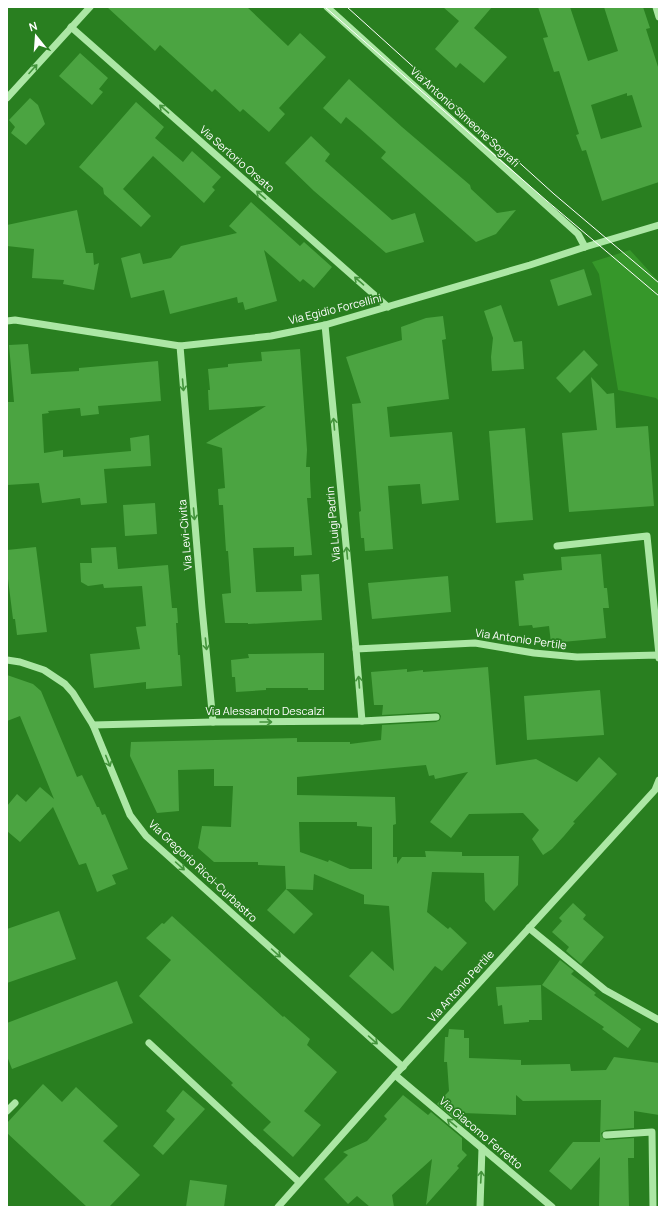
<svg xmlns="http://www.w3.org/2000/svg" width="666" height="1214" viewBox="0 0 666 1214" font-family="Manrope,sans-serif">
<rect width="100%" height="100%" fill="#297f20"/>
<!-- green -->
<polygon fill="#36972a" points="630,250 659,282 659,401 656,398 618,390 599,274 592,262"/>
<!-- building -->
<g fill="#4ba441" fill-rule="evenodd">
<polygon points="107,7 247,7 288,46 300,33 326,57 279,108 285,114 269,132 243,109 240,112 215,89 212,92 160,45 155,51"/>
<polygon points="443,7 492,7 474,28 507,57 484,83 460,63 456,68 435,49 459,21"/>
<path d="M538 7H570L588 61 618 51 604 7H643L650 28 646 29 659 70V182L602 201 586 150 582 151 576 135 579 134 559 71 554 72 543 38 548 37ZM627 93V96L632 95 642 127 601 139 591 105Z"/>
<polygon points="80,53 108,78 99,89 103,92 92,105 59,76"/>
<polygon points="349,79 402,127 470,185 471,189 497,213 516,210 496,234 476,242 381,158 386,152 359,128 346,117 341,124 323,108"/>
<polygon points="30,98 38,105 45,124 26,145 11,133 15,127 9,120"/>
<polygon points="136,102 164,127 155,138 183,162 192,151 221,177 212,187 215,190 204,203 153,156 123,189 151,216 141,227 104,194 103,188 79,167"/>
<polygon points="311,136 330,154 325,161 392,220 415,213 424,242 386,253 314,191 285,163"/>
<polygon points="251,202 300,246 304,242 332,267 314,288 303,279 300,282 264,250 277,301 245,310 243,302 238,303 237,297 170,314 164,290 131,298 121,258 140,253 143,264 171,258 181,246 237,233 229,226"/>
<polygon points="77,210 86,253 93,253 94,265 99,263 94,290 63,284 64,280 32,278 34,249 7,246 7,225"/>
<polygon points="584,269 592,295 558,306 550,280"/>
<polygon points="501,305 514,342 522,341 524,369 492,371 491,357 493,338 484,311"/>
<polygon points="443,316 446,339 442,340 449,399 387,407 390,437 452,432 459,500 422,504 420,484 388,486 393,549 365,551 364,538 361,538 359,512 361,511 352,404 361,403 346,357 402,340 401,327 426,318"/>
<polygon points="28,344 31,374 79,371 79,368 158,361 161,401 98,406 99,414 81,416 80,408 48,411 49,413 42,414 44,453 63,450 63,457 131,451 130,438 149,435 151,466 104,469 107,503 81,505 80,498 42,503 39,483 7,485 7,402 14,402 9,345"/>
<polygon points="300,349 307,450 306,467 310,467 310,479 311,498 307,498 312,555 294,556 294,547 253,548 256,592 302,591 301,575 319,574 322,620 248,624 248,623 225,623 222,594 231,593 228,551 226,551 223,505 219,505 218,489 225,488 222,448 206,443 266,406 209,410 208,390 210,390 208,369 228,367 228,364 262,361 261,352"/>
<polygon points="584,350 598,365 570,393 556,378"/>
<polygon points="591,377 607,394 614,393 616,428 648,426 654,506 569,512 562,433 597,430"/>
<polygon points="525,428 533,520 496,523 489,431"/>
<polygon points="155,503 157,534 125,536 123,505"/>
<polygon points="36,547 47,632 17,635 15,619 13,619 7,571 7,550"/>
<polygon points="116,547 118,569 168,565 172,608 177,608 178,623 176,623 178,655 180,655 182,686 146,689 146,682 94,688 90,654 140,649 136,627 146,626 142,586 104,588 103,584 88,586 81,582 80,563 92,563 91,548"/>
<polygon points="601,554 604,588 607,588 609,608 603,608 606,638 551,643 549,626 533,628 532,625 519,626 515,581 524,580 523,574 562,570 561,557"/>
<polygon points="448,576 451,612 372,619 368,583"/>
<polygon points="324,653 324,690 308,690 308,688 266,688 266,690 236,692 235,677 232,677 231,660 249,658 248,654"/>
<path d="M488 667 496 765 536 759 577 782 599 757 617 774 573 822 575 823 564 836 552 849 543 855 532 839 539 830 523 813 469 814 451 838 430 822 468 772 435 779 434 775 429 776 426 765 297 777V795L395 797 396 824 393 825V857H397V864L402 857H426L425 851 462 852V856H519L518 885 494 911 485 901 484 873 432 872 427 912 448 929 450 927 467 943 442 971 435 966 399 1010 392 1014 349 976 372 951 394 971 389 906 364 904V895L314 874 313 890 286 889 285 866 258 865V862H214L198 848 202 826 231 827 233 786H214V769L178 770 179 811 157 813 130 756 131 742 297 738V742H350V744L381 740 382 725 436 722 440 720 441 716 439 713 436 712 382 715 383 705H374L371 672 407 669V672L423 670V672ZM299 822H357V826L372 827V869H350L329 860 328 862 300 852Z"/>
<polygon points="7,675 33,684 41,691 77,777 82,775 97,807 99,807 102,815 105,814 128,869 112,875 116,884 97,892 86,863 79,865 53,807 20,842 7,831 7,806 17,794 26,802 40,787 54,799 20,716 7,721"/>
<polygon points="600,690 604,735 527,740 524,696"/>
<polygon points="286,889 313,914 294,934 267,910"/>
<polygon points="573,903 586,915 583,919 604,937 581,964 566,951 569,947 552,932 562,921 559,918"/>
<polygon points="59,911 76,959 7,983 7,929"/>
<polygon points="172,916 283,1017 284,1016 310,1039 307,1045 337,1072 304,1111 321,1125 293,1157 263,1130 271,1122 231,1085 233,1083 139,996 171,960 146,938 162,923 164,924"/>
<polygon points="560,960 574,971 571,974 596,993 594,995 641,1029 628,1048 602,1029 604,1027 542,985"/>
<polygon points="117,981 133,1023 12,1069 7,1056 7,1023"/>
<polygon points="541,985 542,1020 529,1020 529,1022 504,1024 502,1005 498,1006 496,987"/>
<polygon points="449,1029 464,1030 464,1038 469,1038 469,1058 521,1060 521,1065 570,1064 571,1071 606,1070 614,1057 659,1063 659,1115 634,1111 634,1128 606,1130 601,1133 602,1137 606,1140 634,1138 634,1158 628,1158 629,1207 599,1207 600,1157 571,1190 549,1171 573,1142 600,1142 601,1100 523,1101 516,1095 516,1115 462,1113 462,1125 437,1104 449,1091 447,1062 444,1062 445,1037 448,1037"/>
<polygon points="43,1084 62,1102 76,1087 118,1126 103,1141 140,1175 109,1207 87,1207 7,1133 7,1123"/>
<polygon points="183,1090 205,1109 163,1155 153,1146 175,1119 166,1111"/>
<polygon points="403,1095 428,1115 431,1112 462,1138 462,1150 467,1155 457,1166 459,1168 426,1205 432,1159 392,1195 394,1207 370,1207 357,1196 348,1204 324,1179 348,1155 343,1152 367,1141 387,1119 384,1116"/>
<polygon points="190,1180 227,1185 224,1207 186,1207"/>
</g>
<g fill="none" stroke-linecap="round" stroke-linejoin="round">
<!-- minor -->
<g stroke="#ace7a5" stroke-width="7">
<polyline points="327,7 578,234 585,247"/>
<polyline points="656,7 659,17"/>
<polyline points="71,27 388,307"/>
<polyline points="7,98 90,7"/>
<polyline points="7,321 15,320 180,346 271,336 325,325 530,265 585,247 659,225"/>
<polyline points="325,325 356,649 362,721"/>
<polyline points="180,346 202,608 213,722"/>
<polyline points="557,546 647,536 659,655"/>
<polyline points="356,649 475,643 534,653 577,657 659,655 659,658"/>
<polyline points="7,660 20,662 44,670 65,684 73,693 93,725 130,815 146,836 403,1067"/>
<polyline points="93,725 213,722 362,721 436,717"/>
<polyline points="529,928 605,990 659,1020"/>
<polyline points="149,1043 299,1182"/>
<polyline points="395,1075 552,1207"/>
<polyline points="7,1111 15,1103"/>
<polyline points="606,1135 652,1132 653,1207"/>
<polyline points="278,1207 395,1075 655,790 659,780"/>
<polyline points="480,1207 482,1148"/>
</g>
<!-- tram -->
<g stroke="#fff" stroke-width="1">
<polyline points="325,7 547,201 659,296"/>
<polyline points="347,7 554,194 659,283"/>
</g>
</g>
<!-- one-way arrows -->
<defs><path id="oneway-shaft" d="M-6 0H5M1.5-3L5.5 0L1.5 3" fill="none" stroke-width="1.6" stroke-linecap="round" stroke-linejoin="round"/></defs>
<g stroke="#43943b">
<use href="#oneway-shaft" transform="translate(33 69) rotate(-48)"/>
<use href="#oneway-shaft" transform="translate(164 109) rotate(-139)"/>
<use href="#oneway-shaft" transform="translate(261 195) rotate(-139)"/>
<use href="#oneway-shaft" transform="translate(359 281) rotate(-139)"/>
<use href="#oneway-shaft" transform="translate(183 385) rotate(85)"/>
<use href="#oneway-shaft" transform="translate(334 424) rotate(-95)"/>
<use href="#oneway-shaft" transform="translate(194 514) rotate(85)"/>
<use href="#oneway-shaft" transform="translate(347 553) rotate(-95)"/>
<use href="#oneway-shaft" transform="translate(206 644) rotate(84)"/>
<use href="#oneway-shaft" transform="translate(359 682) rotate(-94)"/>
<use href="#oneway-shaft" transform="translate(266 722)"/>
<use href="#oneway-shaft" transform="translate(108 761) rotate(68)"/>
<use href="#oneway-shaft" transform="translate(180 866) rotate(42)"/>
<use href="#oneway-shaft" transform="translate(276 953) rotate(42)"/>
<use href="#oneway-shaft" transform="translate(373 1040) rotate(42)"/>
<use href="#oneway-shaft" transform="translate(452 1123) rotate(-140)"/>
<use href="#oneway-shaft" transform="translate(481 1177) rotate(-87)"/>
</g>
<g text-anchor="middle" stroke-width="3.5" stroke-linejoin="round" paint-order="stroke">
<!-- street labels -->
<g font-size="11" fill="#fff" stroke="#297f20">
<text transform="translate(465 117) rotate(42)" y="4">Via Antonio Simeone Sografi</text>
<text transform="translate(237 159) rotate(41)" y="4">Via Sertorio Orsato</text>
<text transform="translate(335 309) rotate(-14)" y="4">Via Egidio Forcellini</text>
<text transform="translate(333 524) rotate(-95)" y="4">Via Luigi Padrin</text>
<text transform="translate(185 535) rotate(-95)" y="4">Via Levi-Civita</text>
<text transform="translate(521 639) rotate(8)" y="4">Via Antonio Pertile</text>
<text x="265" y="715">Via Alessandro Descalzi</text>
<text transform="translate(203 871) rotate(43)" y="4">Via Gregorio Ricci-Curbastro</text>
<text transform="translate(461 986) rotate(-48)" y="4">Via Antonio Pertile</text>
<text transform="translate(481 1133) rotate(40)" y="4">Via Giacomo Ferretto</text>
</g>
</g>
<!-- border -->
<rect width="666" height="1214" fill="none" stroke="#ffffff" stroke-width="16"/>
<!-- north arrow -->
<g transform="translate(36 36) rotate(343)" stroke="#297f20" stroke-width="3" paint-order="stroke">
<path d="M0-3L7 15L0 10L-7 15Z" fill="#ffffff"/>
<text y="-6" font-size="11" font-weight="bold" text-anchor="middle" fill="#ffffff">N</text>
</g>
</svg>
